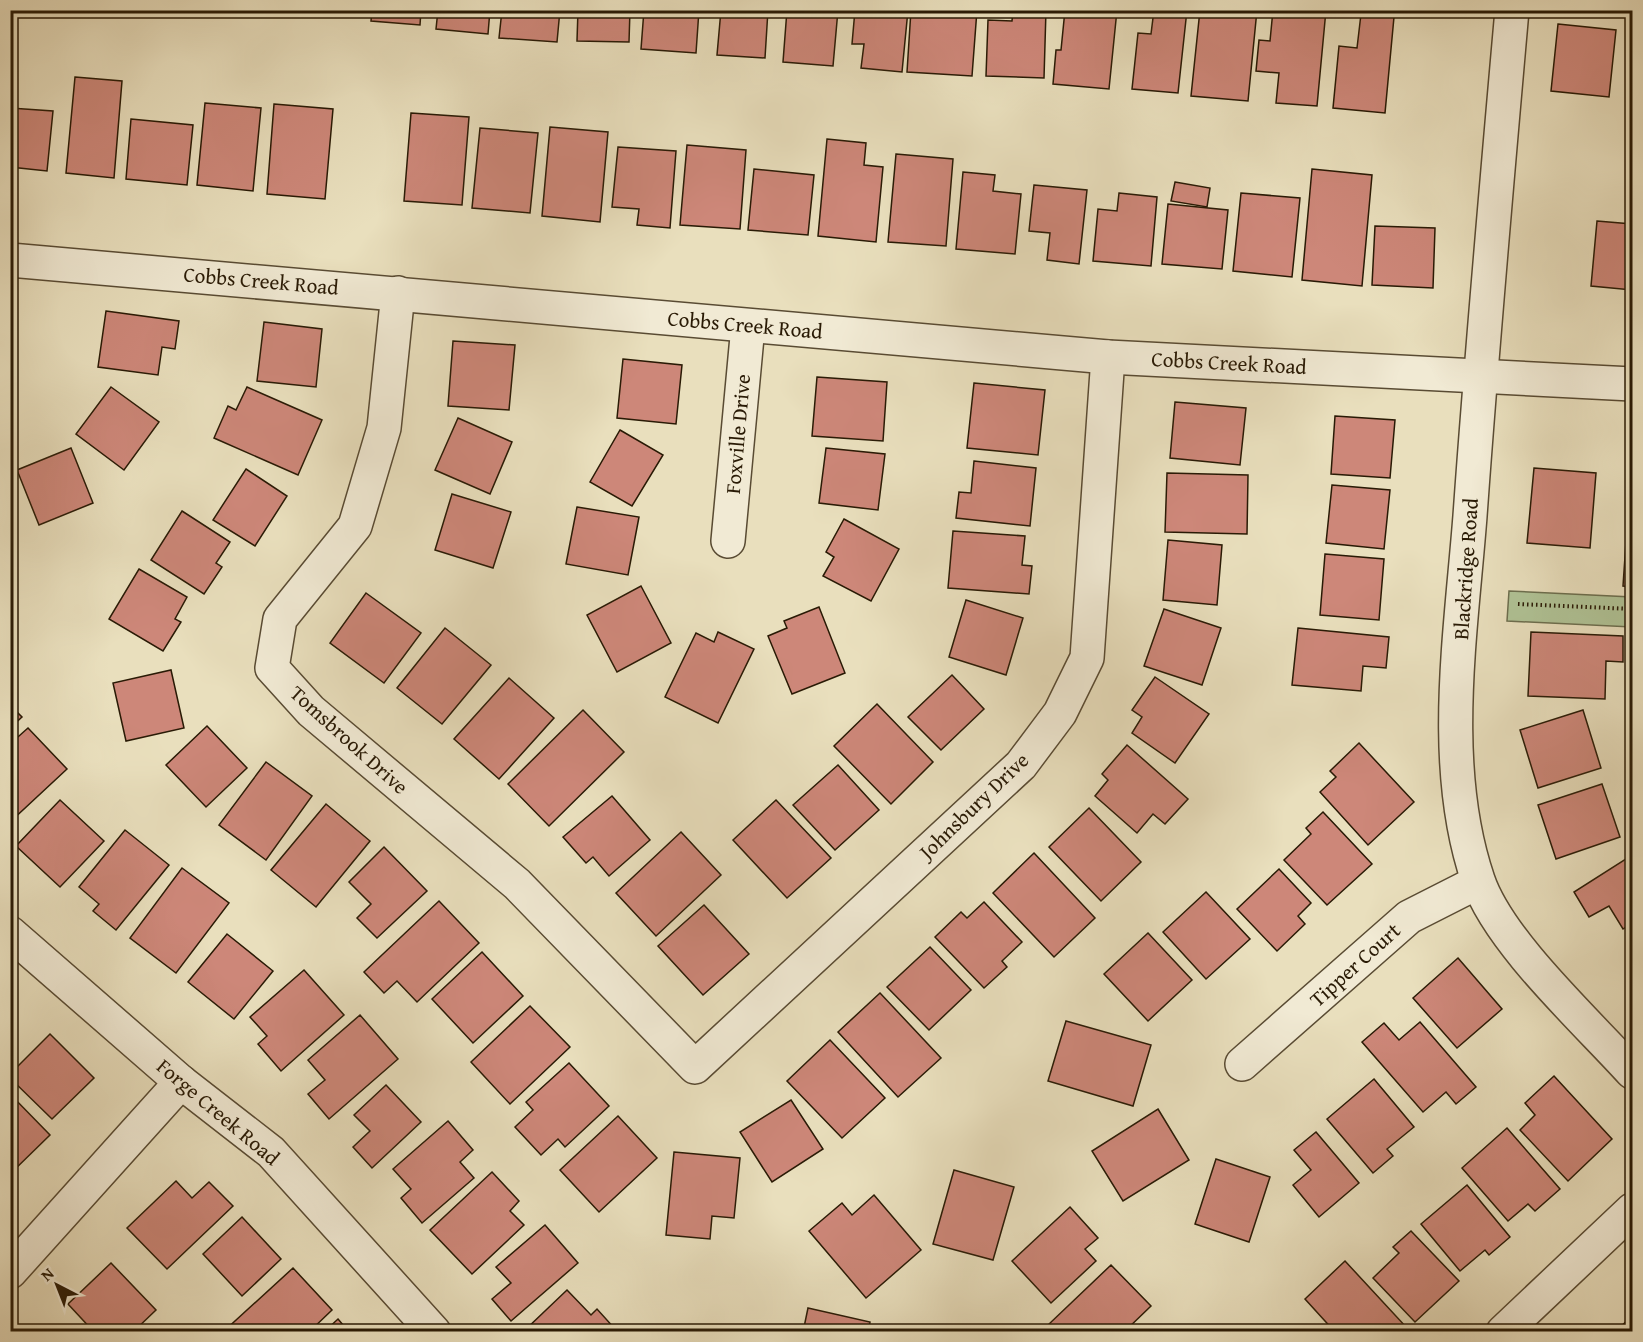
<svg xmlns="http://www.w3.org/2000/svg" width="1643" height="1342" viewBox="0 0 1643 1342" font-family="'Gentium Book Plus',serif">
<rect width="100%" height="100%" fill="#e9dfbd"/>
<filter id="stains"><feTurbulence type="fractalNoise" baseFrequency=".00333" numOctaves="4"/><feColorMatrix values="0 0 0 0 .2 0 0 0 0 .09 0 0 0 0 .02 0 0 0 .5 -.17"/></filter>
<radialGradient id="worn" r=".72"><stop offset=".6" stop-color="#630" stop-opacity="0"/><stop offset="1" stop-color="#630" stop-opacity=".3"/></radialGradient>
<!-- green -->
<polygon fill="#b0c396" stroke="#6c6e4e" stroke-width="1.5" points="1509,591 1632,597 1632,627 1507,621"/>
<!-- building -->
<g fill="#cd8779" stroke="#291a05" stroke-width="1.5">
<polygon points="372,10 421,10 420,25 371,21"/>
<polygon points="438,10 490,10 488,34 436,29"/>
<polygon points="502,10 560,10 557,42 499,38"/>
<polygon points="578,10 630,10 629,42 577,41"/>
<polygon points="644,10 699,10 696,53 641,49"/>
<polygon points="721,10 768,10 765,58 717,55"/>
<polygon points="787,10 838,10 833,66 783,62"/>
<polygon points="855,10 908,10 902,72 861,68 864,44 852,44"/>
<polygon points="911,10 977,10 972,76 907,72"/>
<polygon points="1013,10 1046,10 1044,78 986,76 988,20 1012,21"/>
<polygon points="1065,10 1117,10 1109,89 1053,84 1056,50 1061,50"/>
<polygon points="1154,10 1187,10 1178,93 1132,89 1138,33 1151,34"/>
<polygon points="1200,10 1257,10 1248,101 1191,96"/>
<polygon points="1273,10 1326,10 1317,106 1276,103 1279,73 1256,71 1259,40 1270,41"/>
<polygon points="1361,14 1394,17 1385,113 1333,108 1339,46 1357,48"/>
<polygon points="1558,24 1616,30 1609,97 1551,91"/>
<polygon points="75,77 122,81 114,178 66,173"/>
<polygon points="205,103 261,108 253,191 197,185"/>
<polygon points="274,104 333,109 325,199 267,194"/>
<polygon points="10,108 53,111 47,171 10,167"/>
<polygon points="411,113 469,117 462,205 404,201"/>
<polygon points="131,119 193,125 187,185 126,179"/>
<polygon points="550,127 608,132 600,222 542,216"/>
<polygon points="480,128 538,133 530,213 472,208"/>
<polygon points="827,139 866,143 864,165 883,167 876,242 818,236"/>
<polygon points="687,145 746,150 740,229 680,225"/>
<polygon points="618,147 676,151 670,228 637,225 639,209 612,207"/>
<polygon points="896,154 953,159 946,246 888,242"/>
<polygon points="754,169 814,175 808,235 748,230"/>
<polygon points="1312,169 1372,175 1362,286 1302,280"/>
<polygon points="963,172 995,175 993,191 1021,194 1015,254 956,249"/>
<polygon points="1175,182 1210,188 1207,207 1171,201"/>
<polygon points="1034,185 1087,190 1079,264 1047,260 1050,233 1029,231"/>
<polygon points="1119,193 1157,197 1151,266 1093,261 1098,209 1117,211"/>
<polygon points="1241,193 1300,198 1292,277 1233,271"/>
<polygon points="1168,204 1228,210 1222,269 1162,264"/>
<polygon points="1597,221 1632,224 1632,290 1591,286"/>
<polygon points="1375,226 1435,228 1433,288 1372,285"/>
<polygon points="106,311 179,321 175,349 162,347 158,375 98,367"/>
<polygon points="264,322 322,329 316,387 257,381"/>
<polygon points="453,341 515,345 509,410 448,406"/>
<polygon points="623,359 682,365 676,424 617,418"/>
<polygon points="817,377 887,382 883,441 812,436"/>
<polygon points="974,383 1045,390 1038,455 967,448"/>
<polygon points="111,387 159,422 124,470 76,434"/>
<polygon points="247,387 322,420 298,475 214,438 228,406 236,410"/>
<polygon points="1175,402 1246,408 1240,465 1170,458"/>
<polygon points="1335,416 1395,420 1390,478 1331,474"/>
<polygon points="458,418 512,442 490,494 435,470"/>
<polygon points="620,430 663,455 632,506 590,482"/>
<polygon points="71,448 93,503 39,525 17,470"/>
<polygon points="826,448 885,454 878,510 819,503"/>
<polygon points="974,461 1036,468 1030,526 956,518 959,492 971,493"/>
<polygon points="1534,468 1596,473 1590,548 1527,543"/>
<polygon points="246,469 287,496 255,546 213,520"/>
<polygon points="1167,473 1248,475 1247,534 1165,532"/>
<polygon points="1630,483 1632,483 1632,587 1623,586"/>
<polygon points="1332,485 1390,490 1384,549 1326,543"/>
<polygon points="452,494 511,512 493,568 435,550"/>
<polygon points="577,507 639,517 628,575 566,564"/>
<polygon points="182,511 230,542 216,563 222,567 204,594 151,560"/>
<polygon points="844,519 899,549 871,601 823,576 834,557 826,552"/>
<polygon points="953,531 1025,536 1022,565 1032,566 1029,594 948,588"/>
<polygon points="1168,540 1222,545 1217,605 1163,600"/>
<polygon points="1325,554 1384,559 1379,620 1320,615"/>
<polygon points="139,569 187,597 175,619 181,622 163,651 109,619"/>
<polygon points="641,586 671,643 617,672 587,615"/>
<polygon points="366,593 421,633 384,683 330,643"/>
<polygon points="966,600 1023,618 1006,675 949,657"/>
<polygon points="819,607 845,673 792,694 768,636 787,628 784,621"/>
<polygon points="1164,609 1221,628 1202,685 1144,666"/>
<polygon points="445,628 491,665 442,724 397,688"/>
<polygon points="1298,628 1389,637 1386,668 1363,666 1361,691 1292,685"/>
<polygon points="718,632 754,649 718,723 665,697 696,633 714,642"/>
<polygon points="1531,632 1623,636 1623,662 1606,661 1605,699 1528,696"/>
<polygon points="171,670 184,728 126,741 113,683"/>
<polygon points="952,675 984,709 941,750 908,717"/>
<polygon points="1155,677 1209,714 1175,763 1132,733 1142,717 1132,710"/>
<polygon points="509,678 554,718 499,779 454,739"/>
<polygon points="877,704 933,762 891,804 834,746"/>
<polygon points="10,705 22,717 10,728"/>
<polygon points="583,710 624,752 549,826 508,784"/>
<polygon points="1583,710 1601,768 1538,788 1520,730"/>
<polygon points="207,726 247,768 206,807 166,765"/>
<polygon points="28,728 67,769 10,822 10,744"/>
<polygon points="1359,743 1414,802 1368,845 1320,792 1336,777 1330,771"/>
<polygon points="1127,745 1188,799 1165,824 1153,814 1137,833 1095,796 1108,780 1102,774"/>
<polygon points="266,762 312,796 266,860 219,825"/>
<polygon points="838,765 879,810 835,850 793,805"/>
<polygon points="1602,784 1620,837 1556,859 1538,805"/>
<polygon points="612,796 650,840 609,876 593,857 586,863 563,837"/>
<polygon points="60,800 104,841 60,887 16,846"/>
<polygon points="776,800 831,858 787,898 733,840"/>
<polygon points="326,804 370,841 316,907 271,870"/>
<polygon points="1089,808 1141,862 1101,901 1049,847"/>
<polygon points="1323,812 1372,864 1327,905 1284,860 1311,834 1306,828"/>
<polygon points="125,830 169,865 116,930 93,911 99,904 79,887"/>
<polygon points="681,832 721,875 656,936 616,893"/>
<polygon points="384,847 427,891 377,938 357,918 371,904 349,882"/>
<polygon points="1034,853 1095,918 1054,957 993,893"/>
<polygon points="1632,855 1632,923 1623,929 1609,906 1589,917 1574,892"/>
<polygon points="182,868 229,903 176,973 130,938"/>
<polygon points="1279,869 1311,903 1298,916 1305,924 1277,951 1237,909"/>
<polygon points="1206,892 1250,939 1206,979 1163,932"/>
<polygon points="439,901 479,943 417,1002 397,981 384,993 364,972"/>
<polygon points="984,902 1022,942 1002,961 1007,967 984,988 935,937 961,912 967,918"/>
<polygon points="704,905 749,954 703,995 658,946"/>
<polygon points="1148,933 1192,980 1148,1021 1104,974"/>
<polygon points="227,934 273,971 234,1019 188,982"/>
<polygon points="930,947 971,990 929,1030 887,987"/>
<polygon points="482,952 523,996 473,1043 432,999"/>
<polygon points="1458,958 1502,1009 1457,1048 1413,998"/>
<polygon points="304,970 344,1015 281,1071 258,1044 267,1036 250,1017"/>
<polygon points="880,993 941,1058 898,1097 838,1032"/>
<polygon points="530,1006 570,1047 510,1104 471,1062"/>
<polygon points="360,1015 398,1059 329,1119 308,1094 325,1080 308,1060"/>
<polygon points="1066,1021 1151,1045 1133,1106 1048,1081"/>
<polygon points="1420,1022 1476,1087 1456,1104 1446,1092 1423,1112 1362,1042 1384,1023 1399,1040"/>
<polygon points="50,1034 94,1078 52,1119 10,1078 10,1074"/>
<polygon points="830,1040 885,1098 842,1138 787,1081"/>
<polygon points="569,1063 609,1106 565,1147 558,1139 541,1155 515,1127 533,1110 526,1102"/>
<polygon points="1554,1076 1612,1139 1568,1181 1520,1130 1535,1115 1525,1103"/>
<polygon points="1374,1079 1414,1127 1387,1149 1393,1156 1373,1173 1327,1119"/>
<polygon points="386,1085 421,1122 372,1168 353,1147 370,1131 354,1115"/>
<polygon points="10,1094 50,1135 10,1174"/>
<polygon points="791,1100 823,1149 772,1182 740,1132"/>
<polygon points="1158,1109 1189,1160 1123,1201 1092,1151"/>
<polygon points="618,1116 657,1158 599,1212 560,1170"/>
<polygon points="448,1121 473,1150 460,1162 474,1178 422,1223 401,1198 411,1189 393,1169"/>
<polygon points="1507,1128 1560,1189 1535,1211 1528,1204 1508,1221 1462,1168"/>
<polygon points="1316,1132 1359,1183 1319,1217 1293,1185 1311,1170 1294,1150"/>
<polygon points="674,1152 740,1158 734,1218 712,1216 710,1239 666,1235"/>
<polygon points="1216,1159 1270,1177 1249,1242 1195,1224"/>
<polygon points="954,1170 1014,1187 993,1260 933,1244"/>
<polygon points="492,1172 519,1201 510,1211 524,1225 472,1274 430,1230"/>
<polygon points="176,1181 192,1198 209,1182 233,1206 167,1269 127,1228"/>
<polygon points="1467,1185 1510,1237 1489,1255 1485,1250 1460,1271 1421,1224"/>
<polygon points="874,1195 921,1250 866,1298 809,1231 842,1203 852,1215"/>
<polygon points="1070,1207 1098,1238 1085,1249 1096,1261 1051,1303 1012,1261"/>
<polygon points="242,1217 281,1259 242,1296 203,1254"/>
<polygon points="545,1225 578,1263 511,1321 492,1299 511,1283 496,1267"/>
<polygon points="1411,1231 1459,1281 1415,1322 1373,1278 1399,1253 1393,1247"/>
<polygon points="1345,1261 1407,1328 1404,1332 1335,1332 1305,1299"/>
<polygon points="111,1263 156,1310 133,1332 94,1332 68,1304"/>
<polygon points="1111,1265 1151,1306 1124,1332 1054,1332 1048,1325"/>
<polygon points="293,1268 332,1310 309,1332 223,1332"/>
<polygon points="567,1290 591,1315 597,1309 616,1330 523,1332"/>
<polygon points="808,1308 870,1322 868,1332 803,1332"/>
<polygon points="1632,1316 1632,1332 1615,1332"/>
<polygon points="338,1319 349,1332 324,1332"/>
</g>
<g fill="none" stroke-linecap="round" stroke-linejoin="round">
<defs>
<g id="street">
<path d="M1512 10C1497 179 1482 347 1470 516 1461 633 1439 766 1478 880 1499 942 1587 1022 1632 1072"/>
<polyline points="10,260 1108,357 1632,384"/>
<polyline points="398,293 384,428 355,526 280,619 272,668 311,711 517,884 695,1067 1021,765 1060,713 1087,658 1108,357"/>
<polyline points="728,541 748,326"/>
<polyline points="10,933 181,1082 271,1152 434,1332"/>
<polyline points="1242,1064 1409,917 1478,882"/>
<polyline points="10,1272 181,1082"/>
<polyline points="1503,1332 1632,1210"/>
</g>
</defs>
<!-- street casing -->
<use href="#street" stroke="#594b33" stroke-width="36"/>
<!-- path -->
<polyline stroke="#291a05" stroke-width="4" stroke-dasharray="1.5 3" stroke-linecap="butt" points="1518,604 1632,609"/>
<!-- street -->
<use href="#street" stroke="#f1ead4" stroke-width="33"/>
</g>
<g text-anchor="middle" stroke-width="5" stroke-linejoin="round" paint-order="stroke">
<!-- street labels -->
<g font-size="21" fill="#291a05" stroke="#f1ead4">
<text transform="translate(261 281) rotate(5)" y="7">Cobbs Creek Road</text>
<text transform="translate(745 325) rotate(5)" y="7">Cobbs Creek Road</text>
<text transform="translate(1229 363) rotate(3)" y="7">Cobbs Creek Road</text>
<text transform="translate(738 434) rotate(-85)" y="7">Foxville Drive</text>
<text transform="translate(1466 569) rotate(-86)" y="7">Blackridge Road</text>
<text transform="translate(349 740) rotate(42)" y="7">Tomsbrook Drive</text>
<text transform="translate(974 806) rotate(-44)" y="7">Johnsbury Drive</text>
<text transform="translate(1355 965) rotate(-42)" y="7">Tipper Court</text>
<text transform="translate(218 1112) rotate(40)" y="7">Forge Creek Road</text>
</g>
</g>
<!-- margin -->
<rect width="1643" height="1342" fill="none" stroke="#e9dfbd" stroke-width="36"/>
<rect x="12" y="12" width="1619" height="1318" fill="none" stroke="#291a05" stroke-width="3"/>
<rect x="18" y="18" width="1607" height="1306" fill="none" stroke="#291a05" stroke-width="1.5"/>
<!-- north arrow -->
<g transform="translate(57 1285) rotate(318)" stroke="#f1ead4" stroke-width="4.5" paint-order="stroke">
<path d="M0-4.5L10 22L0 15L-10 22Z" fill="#291a05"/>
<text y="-9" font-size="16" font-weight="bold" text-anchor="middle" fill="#291a05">N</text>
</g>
<rect width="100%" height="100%" filter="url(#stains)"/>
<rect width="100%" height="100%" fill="url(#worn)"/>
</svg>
